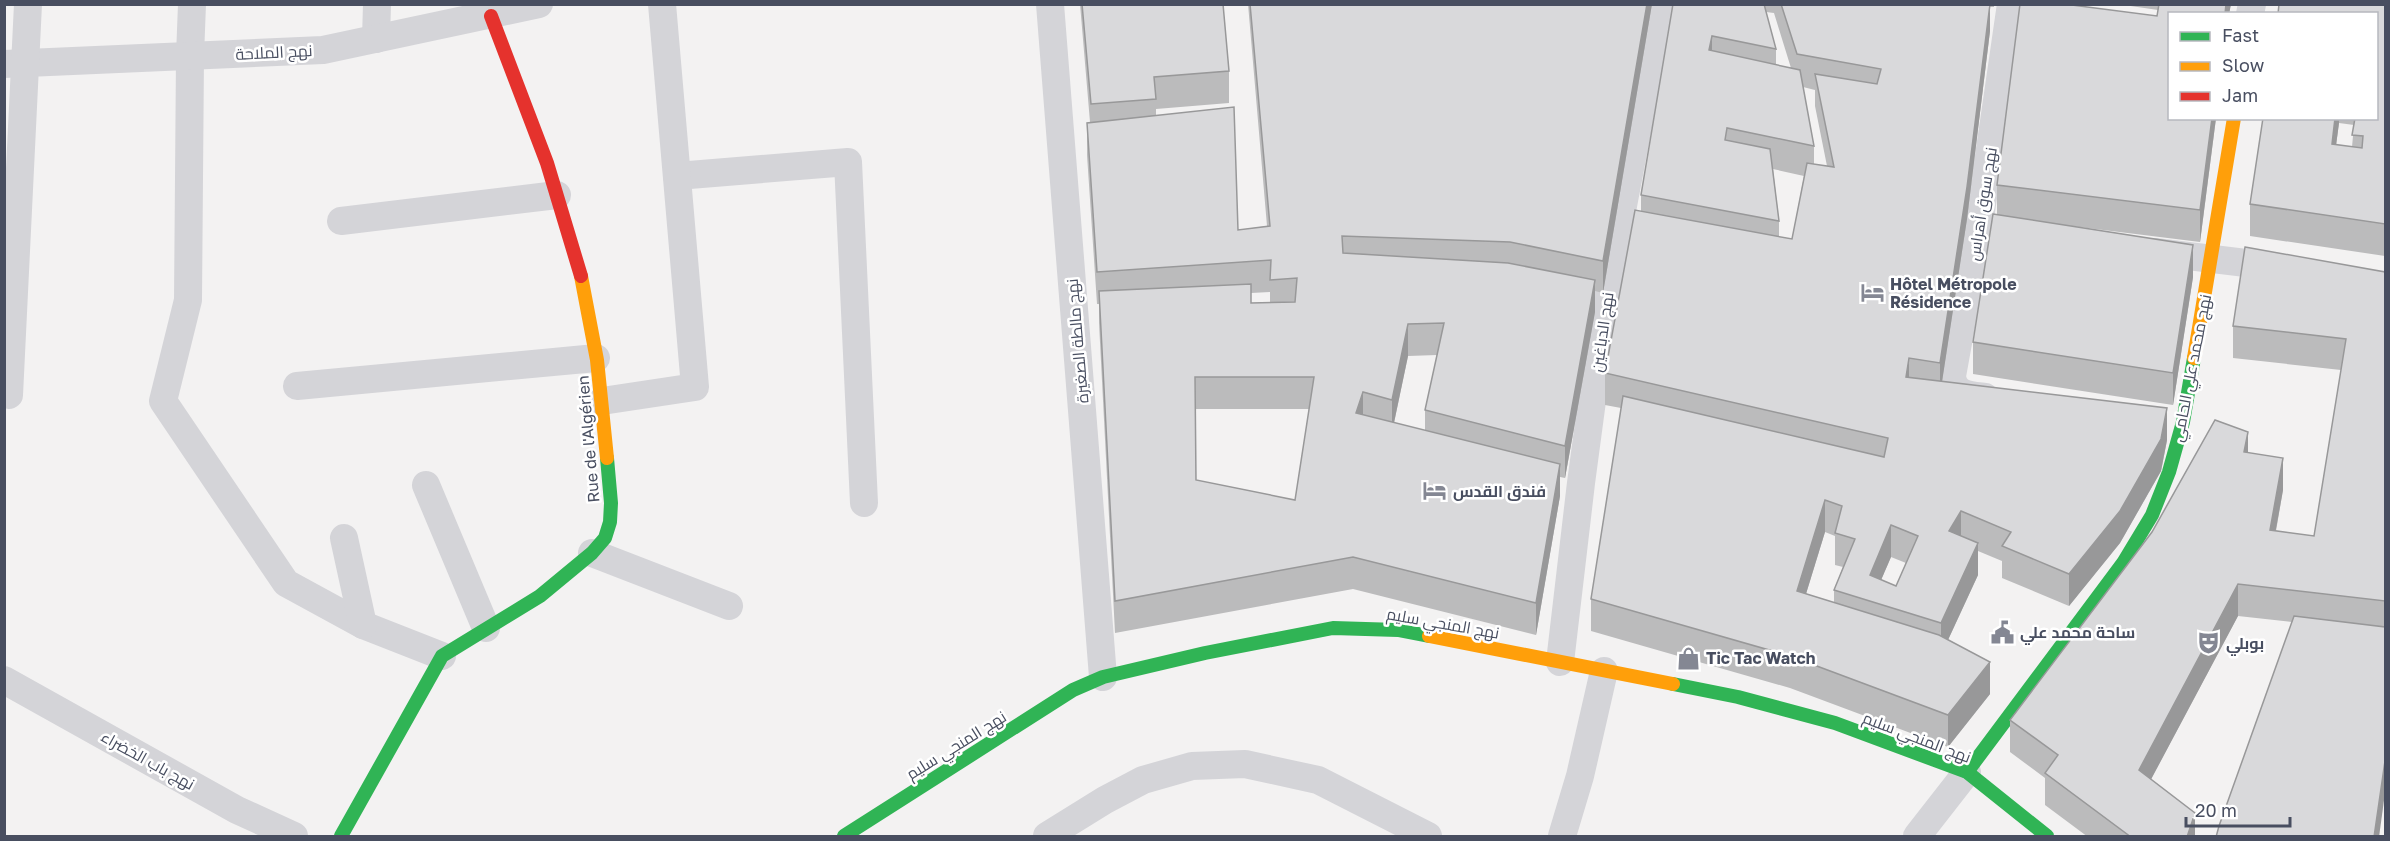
<svg xmlns="http://www.w3.org/2000/svg" width="2390" height="841" viewBox="0 0 2390 841" font-family="'Golos Text',Cairo,sans-serif">
<rect width="100%" height="100%" fill="#f3f2f2"/>
<g fill="none" stroke-linecap="round" stroke-linejoin="round">
<!-- street -->
<g stroke="#d4d4d8" stroke-width="28">
<polyline points="192,4 190,56 188,300 163,401 286,583 363,625 442,656"/>
<polyline points="1050,4 1103,677"/>
<polyline points="2250,14 2252,4"/>
<polyline points="376,39 377,4"/>
<polyline points="4,64 323,50 539,4"/>
<polyline points="677,176 848,162 864,503"/>
<polyline points="341,221 557,195"/>
<polyline points="2155,252 2279,267"/>
<polyline points="297,386 596,358"/>
<polyline points="9,395 28,4"/>
<path d="M1985 397C1969 395 1954 395 1952 376L1978 232 2011 4"/>
<polyline points="602,401 695,387 662,4"/>
<polyline points="426,485 486,628"/>
<polyline points="344,538 363,625"/>
<polyline points="592,553 729,606"/>
<polyline points="1560,662 1581,483 1606,296 1661,4"/>
<polyline points="4,680 237,810 294,836"/>
<polyline points="1047,836 1105,800 1143,780 1192,766 1245,764 1318,780 1428,836"/>
<polyline points="1562,836 1580,776 1604,671"/>
<polyline points="1917,836 1967,772"/>
</g>
<!-- fast -->
<g stroke="#30b455" stroke-width="14">
<polyline points="1673,684 1738,697 1835,723 1967,772 2047,836"/>
<polyline points="1967,772 2123,563 2152,515 2169,472 2183,422 2194,358"/>
<polyline points="341,836 442,656 540,596 592,553 605,538 610,522 611,503 607,458"/>
<polyline points="844,836 1073,690 1103,677 1205,653 1333,628 1398,630 1429,636"/>
</g>
<!-- slow -->
<g stroke="#ff9f0a" stroke-width="14">
<polyline points="581,276 597,360 607,458"/>
<polyline points="2194,358 2234,118"/>
<polyline points="1429,636 1673,684"/>
</g>
<!-- jam -->
<polyline stroke="#e5322d" stroke-width="14" points="491,16 547,163 581,276"/>
</g>
<!-- wall -->
<g fill="#bbbbbc" fill-rule="evenodd">
<path d="M1080 4H1223L1229 71V103L1156 109V116L1238 230 1267 226 1248 4H1652L1603 293 1595 291V312L1565 478 1560 477V496L1536 635 1353 589 1115 633 1099 323V304H1097L1087 155V123L1090 122ZM1270 292V303H1251V293ZM1437 355 1425 410V431L1394 423 1408 356ZM1196 409H1309L1295 500 1196 480Z"/>
<path d="M1673 4H1994V7H1990V31L1967 219 1942 381 2167 440 2161 471 2120 543 2069 606 2002 578V561L1978 551V575L1948 640 1990 694 1948 747 1790 688 1591 631V599L1621 408 1605 405V373L1641 212V195ZM1766 12 1774 13 1791 68 1776 65V49ZM1803 87 1815 90V106L1827 166 1814 164V146ZM1773 169 1804 176 1792 239 1779 237V221ZM1825 532 1835 536V565L1843 567 1834 590V603L1806 594ZM1891 557 1906 563 1896 586 1881 580Z"/>
<polygon points="2117,4 2231,4 2229,14 2169,14 2216,118 2200,242 2063,225 2193,277 2173,405 1973,374 1973,342 1997,215 1997,185 2157,16 2158,10"/>
<path d="M2385 4V256L2250 236V204L2263 118H2376V14ZM2339 123 2354 125 2352 147 2336 145Z"/>
<polygon points="2385,272 2385,793 2292,622 2238,616 2151,779 2195,837 2088,837 2045,805 2045,778 2010,752 2010,720 2248,453 2283,490 2276,531 2314,536 2341,370 2233,358 2233,326"/>
</g>
<!-- shaded-wall -->
<g fill="#989899">
<polygon points="1647,4 1652,4 1603,293 1603,261"/>
<polygon points="1990,4 1990,31 1967,219 1940,395 1940,363"/>
<polygon points="2226,4 2231,4 2229,14 2225,14"/>
<polygon points="1712,36 1712,68 1709,50"/>
<polygon points="2212,118 2216,118 2200,242 2200,210"/>
<polygon points="2335,118 2339,118 2339,123 2332,176 2332,144"/>
<polygon points="2193,245 2193,277 2173,405 2173,373"/>
<polygon points="1595,280 1595,312 1565,478 1565,446"/>
<polygon points="1408,324 1408,356 1392,432 1392,400"/>
<polygon points="1909,358 1909,390 1906,377"/>
<polygon points="1363,392 1363,424 1356,413"/>
<polygon points="2167,408 2167,440 2161,471 2120,543 2069,606 2069,574"/>
<polygon points="2248,432 2248,464 2244,452"/>
<polygon points="2283,458 2283,490 2270,562 2270,530"/>
<polygon points="1560,464 1560,496 1536,635 1536,603"/>
<polygon points="1825,500 1825,532 1797,623 1797,591"/>
<polygon points="1961,511 1961,543 1949,531"/>
<polygon points="1891,525 1891,557 1872,601 1870,575"/>
<polygon points="1978,543 1978,575 1941,655 1941,623"/>
<polygon points="2238,584 2238,616 2139,802 2139,770"/>
<polygon points="1990,662 1990,694 1948,747 1948,715"/>
<polygon points="2385,761 2385,793 2379,837 2374,837"/>
<polygon points="2195,813 2195,837 2187,837"/>
</g>
<!-- building -->
<g fill="#d9d9db" stroke="#989899" stroke-width="1.5" fill-rule="evenodd">
<polygon points="1082,4 1223,4 1229,71 1154,77 1156,99 1091,104"/>
<path d="M1250 4H1647L1603 261 1510 242 1342 236 1343 253 1508 263 1595 280 1565 446 1425 410 1444 323 1408 324 1392 400 1363 392 1356 413 1560 464 1536 603 1353 557 1115 601 1099 291 1251 284V303L1295 302 1297 278 1270 280 1271 260 1097 272 1087 123 1234 107 1238 230 1270 226ZM1195 377H1314L1295 500 1196 480Z"/>
<polygon points="1673,4 1764,4 1776,49 1712,36 1709,50 1800,70 1814,146 1727,128 1725,140 1770,149 1779,221 1641,195"/>
<path d="M1781 4H1990L1967 187 1940 363 1909 358 1906 377 2167 408 2161 439 2120 511 2069 574 2002 546 2011 532 1961 511 1949 531 1978 543 1941 623 1834 590 1855 539 1835 533 1842 506 1825 500 1797 591 1939 635 1990 662 1948 715 1790 656 1591 599 1623 396 1884 457 1888 438 1605 373 1635 210 1792 239 1807 163 1834 167 1815 74 1877 84 1881 69 1797 54ZM1891 525 1918 536 1896 586 1870 575Z"/>
<polygon points="2020,4 2064,4 2157,16 2159,4 2226,4 2225,14 2169,14 2169,118 2212,118 2200,210 1997,185"/>
<polygon points="2279,4 2385,4 2385,224 2250,204 2263,118 2335,118 2332,144 2362,148 2363,136 2352,135 2355,118 2376,118 2376,14 2278,14"/>
<polygon points="1993,214 2193,245 2173,373 1973,342"/>
<polygon points="2245,247 2385,272 2385,601 2238,584 2139,770 2195,813 2187,837 2131,837 2045,773 2058,755 2010,720 2152,532 2215,420 2248,432 2244,452 2283,458 2270,530 2314,536 2346,339 2233,326"/>
<polygon points="2294,616 2385,627 2385,761 2374,837 2216,837 2219,826"/>
</g>
<!-- icons -->
<defs>
<symbol id="hotel-bare" viewBox="-9 -9 18 18"><path d="M-6-4.5h1.5V1H6V5H4.5V3h-9V5H-6ZM-4 0a1.8 1.8 0 1 1 3.6 0ZM.5 0V-2.5h3Q6-2.5 6 0Z" fill="#848793" stroke="#fff" stroke-width="2.5" paint-order="stroke"/></symbol>
<symbol id="civic-bare" viewBox="-9 -9 18 18"><path d="M-.6-6.5H3V-4.5H.6V-3L4-1V1h2V6H-6V1h2V-1L-.6-3ZM-1.2 2.5V6h2.4V2.5Z" fill="#848793" stroke="#fff" stroke-width="2.5" paint-order="stroke"/></symbol>
<symbol id="theatre-bare" viewBox="-9 -9 18 18"><path d="M-5-5.5Q0-4 5-5.5V0Q5 5 0 6Q-5 5-5 0ZM-3.3-2.5H-1v1.5H-3.3ZM1-2.5H3.3v1.5H1ZM-2.8 1Q0 5.5 2.8 1Z" fill="#848793" stroke="#fff" stroke-width="2.5" paint-order="stroke"/></symbol>
<symbol id="shop-bare" viewBox="-9 -9 18 18"><path d="M-5-2.5h2.3a2.7 3.5 0 0 1 5.4 0H5L5.5 6h-11ZM-1.5-2.5h3a1.5 2.3 0 0 0-3 0Z" fill="#848793" stroke="#fff" stroke-width="2.5" paint-order="stroke"/></symbol>
</defs>
<g fill-rule="evenodd">
<use href="#hotel-bare" x="1856" y="276" width="33" height="33"/>
<use href="#hotel-bare" x="1418" y="474" width="33" height="33"/>
<use href="#civic-bare" x="1986" y="616" width="33" height="33"/>
<use href="#theatre-bare" x="2192" y="626" width="33" height="33"/>
<use href="#shop-bare" x="1672" y="642" width="33" height="33"/>
</g>
<g text-anchor="middle" stroke-width="5" stroke-linejoin="round" paint-order="stroke">
<!-- street labels -->
<g font-size="16" fill="#484e60" stroke="#fff">
<text transform="translate(274 52) rotate(-3)" y="6">نهج الملاحة</text>
<text transform="translate(1982 204) rotate(-81)" y="6">نهج سوق أهراس</text>
<text transform="translate(1602 332) rotate(-82)" y="6">نهج الدباغين</text>
<text transform="translate(1077 341) rotate(-95)" y="6">نهج مالطة الصغيرة</text>
<text transform="translate(2191 368) rotate(-79)" y="6">نهج محمد علي الحامي</text>
<text transform="translate(588 439) rotate(-95)" y="6">Rue de l'Algérien</text>
<text transform="translate(1443 623) rotate(10)" y="6">نهج المنجي سليم</text>
<text transform="translate(1917 737) rotate(21)" y="6">نهج المنجي سليم</text>
<text transform="translate(956 745) rotate(-32)" y="6">نهج المنجي سليم</text>
<text transform="translate(148 760) rotate(29)" y="6">نهج باب الخضراء</text>
</g>
<!-- poi labels -->
<g font-size="16" font-weight="bold" fill="#484e60" stroke="#fff" text-anchor="start">
<text x="1890" y="290">Hôtel Métropole<tspan x="1890" dy="18">Résidence</tspan></text>
<text x="1453" y="497">فندق القدس</text>
<text x="2020" y="638">ساحة محمد علي</text>
<text x="2226" y="649">بوبلي</text>
<text x="1706" y="664">Tic Tac Watch</text>
</g>
</g>
<!-- border -->
<rect width="2390" height="841" fill="none" stroke="#484e60" stroke-width="12"/>
<!-- legend -->
<rect x="2168" y="12" width="210" height="108" fill="#ffffff" stroke="#b6b8bf" stroke-width="1.5"/>
<rect x="2180" y="32" width="30" height="9" fill="#30b455" stroke="#b6b8bf" stroke-width="1.5"/>
<text x="2222" y="42" font-size="18" fill="#484e60">Fast</text>
<rect x="2180" y="62" width="30" height="9" fill="#ff9f0a" stroke="#b6b8bf" stroke-width="1.5"/>
<text x="2222" y="72" font-size="18" fill="#484e60">Slow</text>
<rect x="2180" y="92" width="30" height="9" fill="#e5322d" stroke="#b6b8bf" stroke-width="1.5"/>
<text x="2222" y="102" font-size="18" fill="#484e60">Jam</text>
<!-- scale -->
<path d="M2186 817v9h104v-9" fill="none" stroke="#484e60" stroke-width="3"/>
<text x="2195" y="817" font-size="18" fill="#484e60" stroke="#ffffff" stroke-width="4.5" paint-order="stroke">20 m</text>
</svg>
